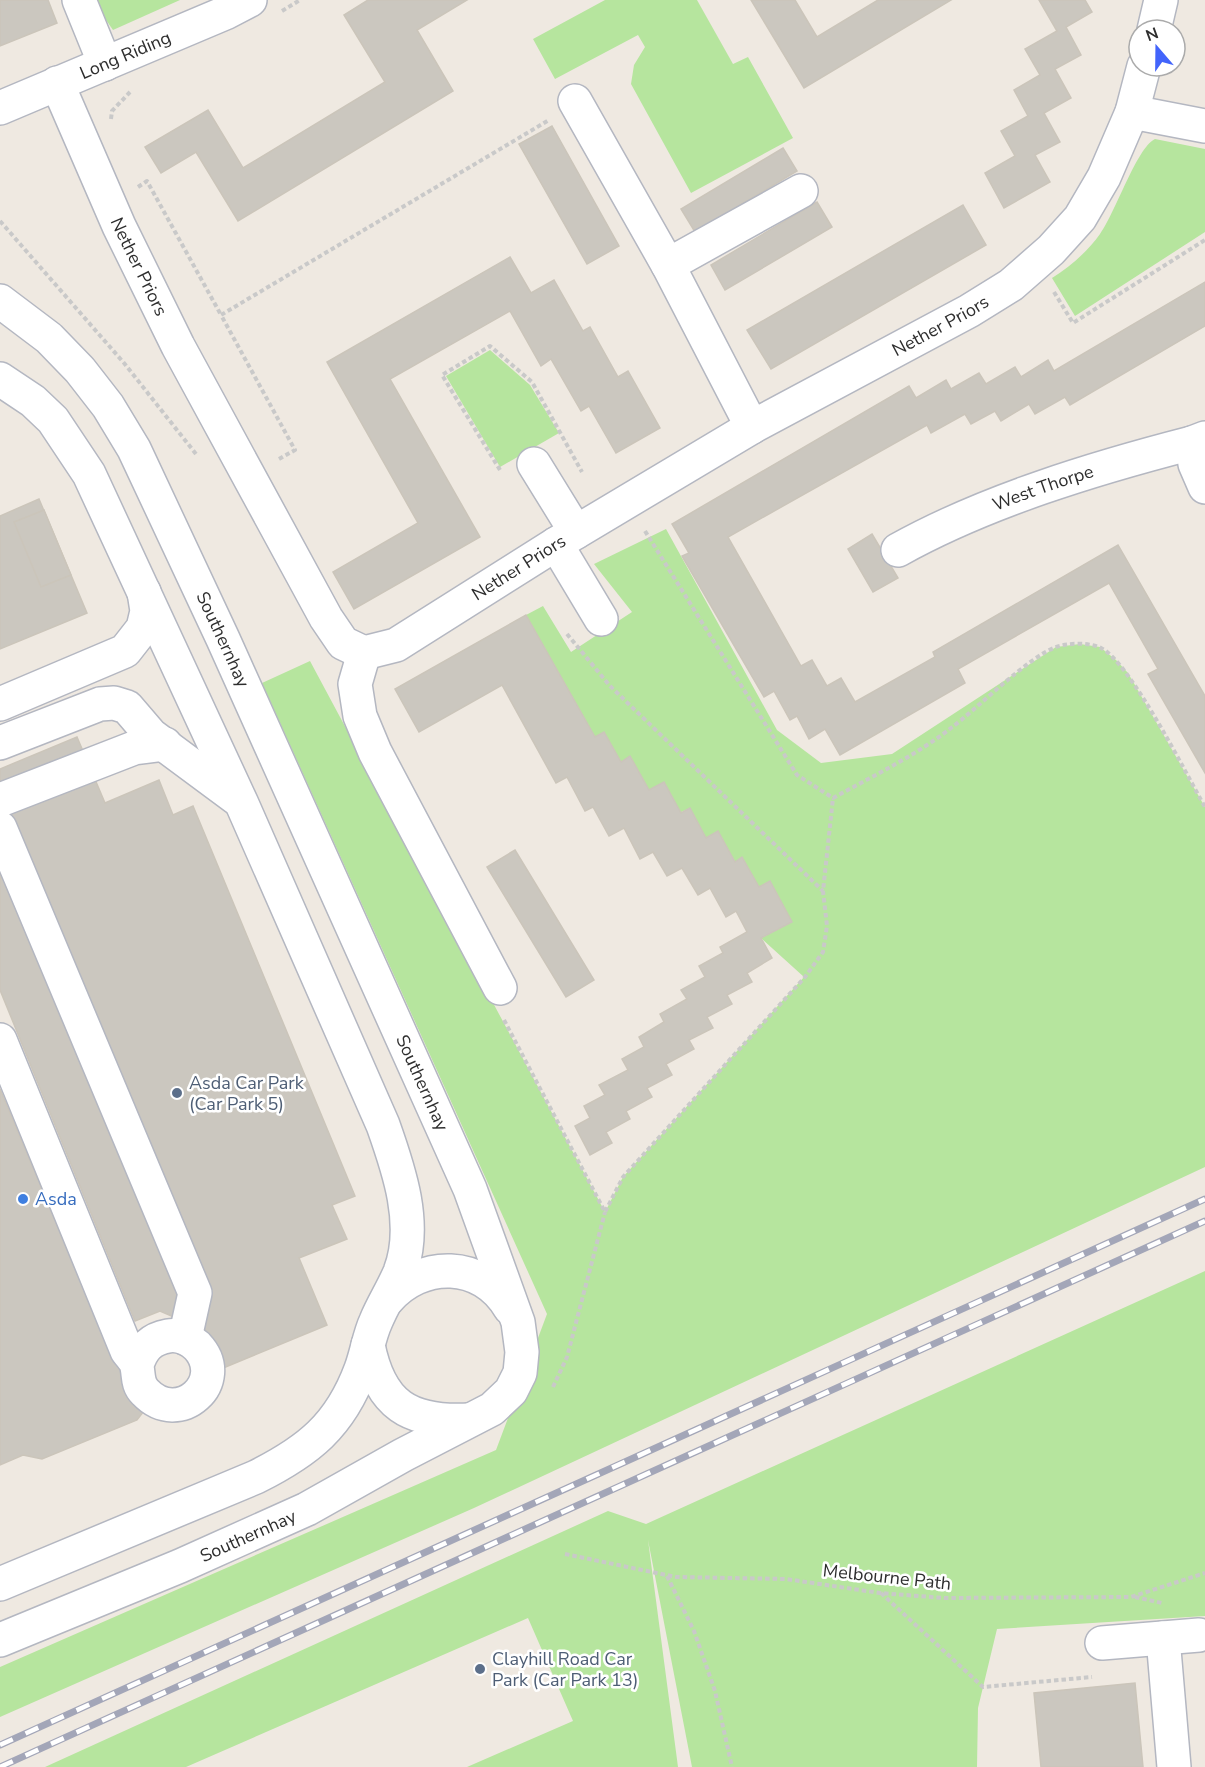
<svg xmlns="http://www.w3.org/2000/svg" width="1205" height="1767" viewBox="0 0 1205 1767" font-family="'Nunito Sans',sans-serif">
<rect width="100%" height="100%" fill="#efe9e1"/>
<!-- green -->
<g fill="#b6e59e">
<polygon points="92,0 180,0 113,30"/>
<polygon points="605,0 697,0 733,64 748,57 793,138 691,193 631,84 634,65 645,47 638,35 555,79 533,39"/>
<path d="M1155 139 1205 149V232L1075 316 1052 278C1070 267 1088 251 1100 234 1115 214 1137 147 1155 139Z"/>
<polygon points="490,350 530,385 559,433 500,467 446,376"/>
<polygon points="666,529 777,730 821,763 892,754 1056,647 1080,644 1100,647 1116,660 1128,673 1205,807 1205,1167 474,1508 0,1717 0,1667 496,1450 547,1314 262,683 310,661 605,1212 623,1177 804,977 761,938 792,922 770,881 759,887 742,857 735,862 718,831 706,838 690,808 677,814 661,784 649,790 630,757 621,762 604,732 595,737 526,615 543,606 571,652 632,612 594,564"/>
<polygon points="1205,1271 1205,1616 997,1629 978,1708 977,1767 692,1767 648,1540 678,1767 467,1767 573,1721 528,1618 186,1767 45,1767 608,1511 646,1524"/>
</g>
<!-- building -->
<g fill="#cbc7bf" stroke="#cbc5ba" stroke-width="1.5">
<polygon points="0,0 48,0 57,23 0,46"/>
<polygon points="368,0 467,0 417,30 453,91 238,221 196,152 161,173 145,147 208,110 243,168 385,82 344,15"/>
<polygon points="751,0 795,0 817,37 878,0 951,0 804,88"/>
<polygon points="1039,0 1085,0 1092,12 1066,27 1081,55 1055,69 1071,98 1044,113 1060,142 1035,155 1050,182 1004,208 985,173 1015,156 1001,131 1028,116 1014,90 1040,75 1025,49 1057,31"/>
<polygon points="552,126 619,246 587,264 519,144"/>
<polygon points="783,148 797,171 695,232 681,209"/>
<polygon points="817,202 832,227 725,290 711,265"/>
<polygon points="963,205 986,245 771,369 747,330"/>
<polygon points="510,257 531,293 554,280 583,331 590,327 618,377 628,371 660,428 616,453 589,406 581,411 551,359 541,366 510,311 390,379 480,537 354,609 333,572 418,523 327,362"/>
<polygon points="1205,282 1205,326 1070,405 1065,397 1035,414 1029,404 1001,421 995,411 971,424 965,414 931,433 927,425 728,537 801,666 812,660 827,686 841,678 855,702 935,657 933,652 1118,545 1205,696 1205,773 1148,674 1158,669 1109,583 958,669 965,683 840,755 825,729 809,739 797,716 790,720 774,691 764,697 682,556 689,553 672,524 909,386 916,398 946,380 951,389 979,373 986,384 1015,367 1021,377 1048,360 1054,371"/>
<polygon points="39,499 87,613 0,649 0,516"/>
<polygon points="44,510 71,575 41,587 14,522"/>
<polygon points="872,534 898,578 873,592 848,549"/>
<polygon points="526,615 595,737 604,732 621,762 630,756 649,790 664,782 681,813 690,808 706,838 718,831 735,862 742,857 759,887 770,881 792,922 761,938 772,958 747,973 752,982 727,995 732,1004 707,1017 713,1028 689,1040 694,1049 666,1064 672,1075 647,1088 652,1097 626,1111 630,1119 606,1132 612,1143 590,1155 575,1126 590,1118 584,1106 605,1095 599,1085 628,1070 622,1059 644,1047 639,1037 664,1022 660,1014 687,999 681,990 705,977 699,966 723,953 720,947 747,932 736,911 726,917 710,888 698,895 682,868 667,876 653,852 640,859 624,828 609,836 593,807 585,811 567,777 556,783 502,685 419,732 395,689"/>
<polygon points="77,737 105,803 159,780 173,815 193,806 355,1196 332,1205 347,1239 299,1258 327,1325 216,1371 197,1327 160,1311 135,1321 0,990 0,769"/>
<polygon points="515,850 594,980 566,997 487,867"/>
<polygon points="0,1089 93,1311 144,1411 137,1420 42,1459 23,1455 0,1465"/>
<polygon points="1135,1683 1143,1767 1041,1767 1034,1693"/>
</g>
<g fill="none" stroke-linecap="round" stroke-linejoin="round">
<defs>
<g id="minor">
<polyline points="79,0 105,64"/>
<polyline points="1154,30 1161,0"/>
<path id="s1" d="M57 83 119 226 178 346 326 618 343 643 364 653 396 645 556 544 752 427 969 311 1011 285 1051 250 1080 218 1104 177 1132 112 1144 66"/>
<polyline points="575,101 668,265 752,427"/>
<path id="s2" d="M0 108 225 13 250 0"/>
<polyline points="1132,112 1205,126"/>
<polyline points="668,265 801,191"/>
<path id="s3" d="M0 301 49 338 80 370 108 406 134 449 223 639 470 1189 518 1322 522 1352 520 1373 511 1391 492 1409 403 1455 307 1509 180 1566 0 1640"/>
<path d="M0 379 33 401 53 420 89 474 242 804 383 1125C399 1170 418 1225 400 1272 393 1289 383 1304 376 1321 369 1336 367 1353 361 1369 340 1426 308 1451 256 1477L0 1584"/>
<polyline points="1205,438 1192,443 1195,464 1205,487"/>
<polyline points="534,464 576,532"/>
<polyline points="556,544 601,619"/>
<path id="s4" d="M898 550C986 501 1095 468 1192 443"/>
<polyline points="364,653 355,684 360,716 375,752 500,988"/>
<polyline points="0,704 125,651 143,628 147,611 144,592"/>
<polyline points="0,743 100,704 114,703 127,707 151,735 236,798"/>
<polyline points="0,800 134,748 165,744"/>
<polyline points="0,828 195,1293 185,1338"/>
<path d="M0 1040 127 1351C131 1356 136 1361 137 1367 139 1376 137 1384 145 1392 179 1428 230 1381 197 1346 189 1339 179 1334 168 1336 151 1339 142 1348 137 1365"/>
<path d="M387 1300C421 1260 482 1260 510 1308"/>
<path d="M368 1345C380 1405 409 1423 469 1420"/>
<polyline points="1163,1638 1174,1767"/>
<polyline points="1102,1643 1199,1635"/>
</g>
</defs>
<!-- minor casing -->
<use href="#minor" stroke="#b4b7c1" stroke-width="36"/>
<!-- path -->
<g stroke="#c9c9c9" stroke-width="4" stroke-dasharray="4.5 3" stroke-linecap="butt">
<polyline points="282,11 300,0"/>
<polyline points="111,119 112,111 130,92"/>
<polyline points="138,187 147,181 221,315"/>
<polyline points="0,221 124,363 196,454"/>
<polyline points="1054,292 1073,323 1205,240"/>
<polyline points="279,459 295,450 221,315 549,120"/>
<polyline points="500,470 442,375 490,346 532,382 582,472"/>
<path d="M645 531 797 775 833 798C873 776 915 756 951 728 978 708 1027 658 1056 647 1067 643 1089 642 1101 648 1130 662 1186 774 1205 807"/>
<polyline points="567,634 610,686 823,891"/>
<polyline points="504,1020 605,1212 623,1177 805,977 823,952 827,926 823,891 833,798"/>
<polyline points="553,1387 567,1357 605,1212"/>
<polyline points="565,1554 676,1577 786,1579 880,1593 944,1598 1131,1597 1205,1573"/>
<polyline points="667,1576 694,1631 715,1691 732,1767"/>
<polyline points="881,1593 983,1687 1092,1677"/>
<polyline points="1135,1597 1162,1603"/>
</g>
<!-- minor -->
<use href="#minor" stroke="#fff" stroke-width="33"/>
<defs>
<g id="rail">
<polyline points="0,1745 1205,1199"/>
<polyline points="0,1767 1205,1221"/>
</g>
</defs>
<!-- rail casing -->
<use href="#rail" stroke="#a3a6b8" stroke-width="7"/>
<!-- rail -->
<use href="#rail" stroke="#fff" stroke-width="4.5" stroke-dasharray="14" stroke-linecap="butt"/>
</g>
<!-- markers -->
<g fill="#5c6f8a" stroke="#fff" stroke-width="2">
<circle cx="177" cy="1093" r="6"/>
<circle cx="480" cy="1669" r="6"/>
</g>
<circle fill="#3f7fe0" stroke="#fff" stroke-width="2" cx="23" cy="1199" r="6"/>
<g text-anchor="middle" stroke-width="5" stroke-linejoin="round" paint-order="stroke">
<!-- street labels -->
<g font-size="18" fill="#2e2e2e" stroke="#fff">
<text dy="6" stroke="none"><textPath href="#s2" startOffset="136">Long Riding</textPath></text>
<text dy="6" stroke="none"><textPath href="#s1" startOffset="201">Nether Priors</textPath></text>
<text dy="6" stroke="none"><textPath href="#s1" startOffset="1317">Nether Priors</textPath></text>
<text dy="6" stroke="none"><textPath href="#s4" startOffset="158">West Thorpe</textPath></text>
<text dy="6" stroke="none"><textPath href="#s1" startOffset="831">Nether Priors</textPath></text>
<text dy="6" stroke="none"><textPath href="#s3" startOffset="412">Southernhay</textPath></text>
<text dy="6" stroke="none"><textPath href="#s3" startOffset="898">Southernhay</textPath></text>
<text transform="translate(248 1536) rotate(-24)" y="6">Southernhay</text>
<text transform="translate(887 1577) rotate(6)" y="6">Melbourne Path</text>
</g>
<!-- service labels -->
<g font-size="18" fill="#4e5e75" stroke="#fff" text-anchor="start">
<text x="189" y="1089">Asda Car Park<tspan x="189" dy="21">(Car Park 5)</tspan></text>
<text x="492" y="1665">Clayhill Road Car<tspan x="492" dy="21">Park (Car Park 13)</tspan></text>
</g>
<!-- shop labels -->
<g font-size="18" fill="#366cbe" stroke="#fff" text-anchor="start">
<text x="35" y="1205">Asda</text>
</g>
</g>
<!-- north arrow -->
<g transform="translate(1157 48) rotate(340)"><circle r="28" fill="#ffffff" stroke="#ababab" stroke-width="1.5"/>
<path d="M0-4.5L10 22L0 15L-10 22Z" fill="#4264fb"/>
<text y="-9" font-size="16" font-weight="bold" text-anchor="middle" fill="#2e2e2e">N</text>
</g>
</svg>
